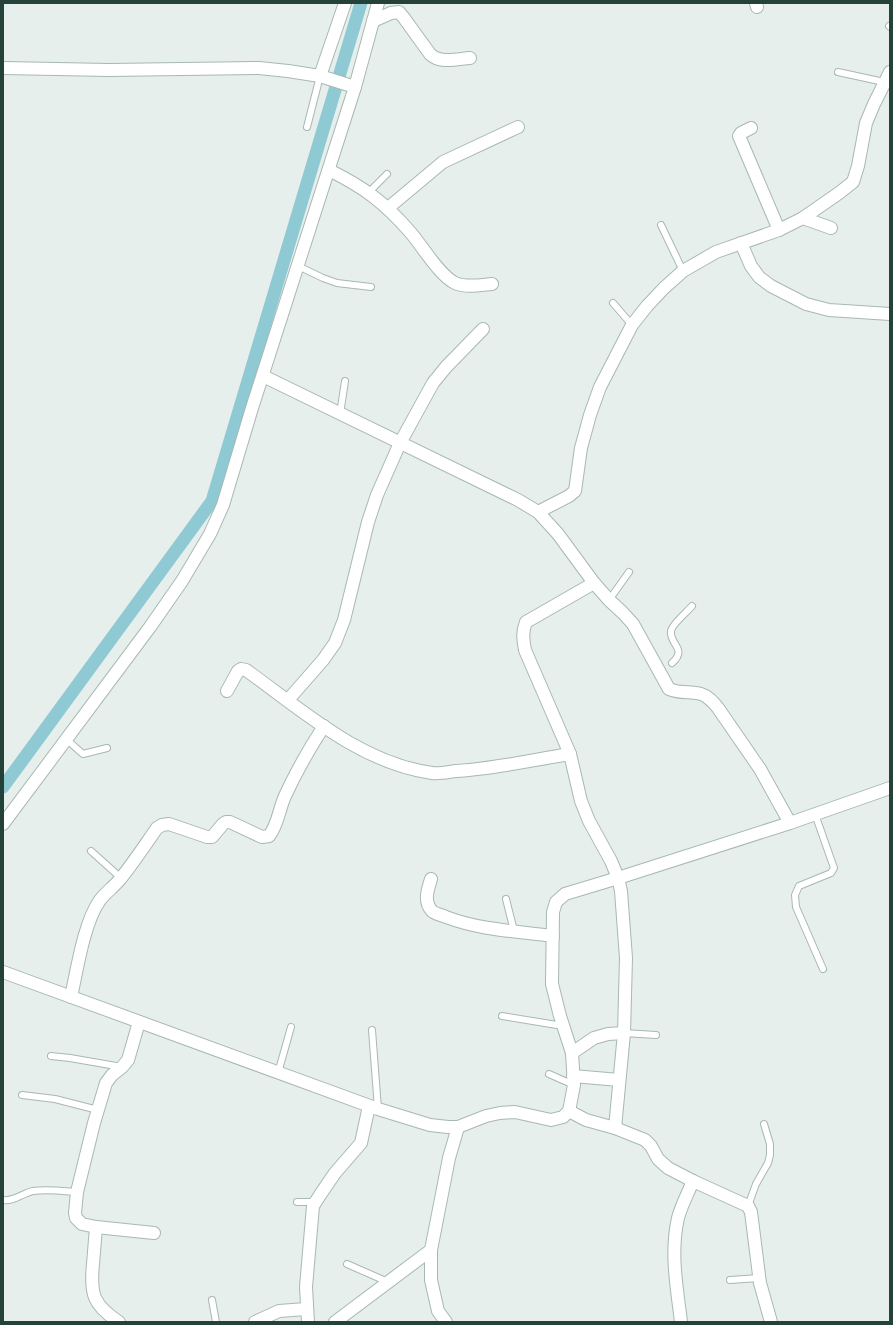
<svg xmlns="http://www.w3.org/2000/svg" width="893" height="1325" viewBox="0 0 893 1325" font-family="'Archivo Narrow',sans-serif">
<rect width="100%" height="100%" fill="#e6efeb"/>
<g fill="none" stroke-linecap="round" stroke-linejoin="round">
<!-- canal -->
<polyline stroke="#8ec9d4" stroke-width="13" points="3,787 212,501 361,3"/>
<defs>
<g id="lane">
<polyline points="889,26 890,27"/>
<polyline points="838,72 884,82"/>
<polyline points="307,127 320,76"/>
<polyline points="369,192 387,174"/>
<polyline points="661,225 683,271"/>
<polyline points="298,266 323,278 337,283 371,287"/>
<polyline points="613,303 632,325"/>
<polyline points="340,414 345,381"/>
<polyline points="609,600 629,572"/>
<path d="M672 663C688 649 669 644 671 631 672 624 687 612 692 606"/>
<polyline points="66,739 83,754 107,748"/>
<polyline points="815,814 834,868 831,873 799,886 795,895 796,907 823,969"/>
<polyline points="91,851 121,878"/>
<polyline points="506,899 514,931"/>
<polyline points="502,1016 563,1026"/>
<polyline points="372,1030 378,1109"/>
<polyline points="624,1033 656,1035"/>
<polyline points="51,1056 70,1058 122,1067"/>
<polyline points="278,1073 291,1027"/>
<polyline points="549,1074 574,1085"/>
<polyline points="22,1095 55,1099 98,1110"/>
<path d="M3 1200C13 1202 23 1193 33 1191 47 1189 63 1191 77 1192"/>
<polyline points="297,1202 315,1202"/>
<polyline points="748,1206 756,1184 768,1163 770,1155 770,1144 764,1124"/>
<polyline points="347,1264 388,1282"/>
<polyline points="730,1280 759,1278"/>
<polyline points="212,1300 216,1322"/>
</g>
<g id="street">
<polyline points="756,3 757,7"/>
<path d="M373 21 391 13 399 12 404 18 430 54C440 64 457 59 470 58"/>
<polyline points="3,68 109,70 259,68 288,71 320,76 355,87"/>
<polyline points="320,76 345,3"/>
<polyline points="751,128 741,133 739,136 779,230"/>
<path d="M329 170C365 188 384 202 411 233 422 246 440 276 455 283 466 288 481 285 492 284"/>
<polyline points="388,208 443,162 518,127"/>
<polyline points="803,218 831,228"/>
<polyline points="741,243 751,266 759,277 771,286 806,304 829,310 890,314"/>
<path d="M263 376 518 500 538 512 558 534 594 583 609 600 623 613 633 624 669 689C681 694 690 691 701 694 708 696 713 702 718 708L760 769 790 823"/>
<polyline points="538,512 569,496 575,491 581,448 590,415 600,387 632,325 647,306 664,288 683,271 716,252 779,230 803,218 839,193 853,182 858,166 866,123 874,104 890,72"/>
<path d="M594 583 526 622C522 632 523 639 525 650L570 754 581 801 589 821 611 861 618 878 621 891 626 958 624 1033 615 1128"/>
<path d="M227 691 238 671 241 669 246 670C302 710 360 763 432 773 439 774 448 772 456 771 494 769 532 760 570 754"/>
<polyline points="288,700 323,660 335,643 344,620 368,522 377,495 400,443 433,383 446,367 483,329"/>
<polyline points="3,824 150,627 182,581 210,534 223,505 252,408 355,87 378,3"/>
<path d="M431 879C428 889 423 901 432 911 435 914 442 915 446 917 480 930 516 931 553 936"/>
<polyline points="3,972 378,1109 430,1125 448,1127 458,1127 486,1116 500,1113 515,1112 551,1120 563,1117 569,1111 574,1085 572,1053 560,1016 552,984 553,912 556,902 565,894 618,878 790,823 890,788"/>
<path d="M71 997C77 970 84 922 100 900 106 892 115 886 121 878 134 862 145 845 157 828L162 825 169 824 207 837H212L223 824 226 822H230L262 837 269 836C278 825 279 809 285 796 296 772 309 749 324 726"/>
<polyline points="139,1022 128,1060 122,1067 112,1075 106,1083 94,1123 77,1192 75,1213 76,1218 82,1224 96,1227 154,1233"/>
<polyline points="572,1053 594,1038 608,1034 624,1033"/>
<polyline points="573,1076 619,1080"/>
<polyline points="569,1111 586,1120 615,1128 645,1140 651,1146 658,1159 668,1168 693,1181 748,1206 751,1212 760,1283 771,1322"/>
<path d="M96 1227C95 1240 94 1252 93 1264 90 1294 93 1305 119 1322"/>
<polyline points="255,1322 279,1311 306,1309"/>
<polyline points="308,1322 306,1287 313,1206 320,1195 335,1173 361,1143 369,1106"/>
<polyline points="335,1322 431,1250"/>
<polyline points="446,1322 438,1311 431,1280 431,1250 449,1158 458,1127"/>
<path d="M681 1322C677 1288 670 1253 678 1218 681 1206 688 1193 693 1181"/>
</g>
</defs>
<!-- lane casing -->
<use href="#lane" stroke="#a8b8b2" stroke-width="8"/>
<!-- street casing -->
<use href="#street" stroke="#a8b8b2" stroke-width="14"/>
<!-- lane -->
<use href="#lane" stroke="#fff" stroke-width="6"/>
<!-- street -->
<use href="#street" stroke="#fff" stroke-width="12"/>
</g>
<!-- border -->
<rect width="893" height="1325" fill="none" stroke="#24423a" stroke-width="8"/>
</svg>
